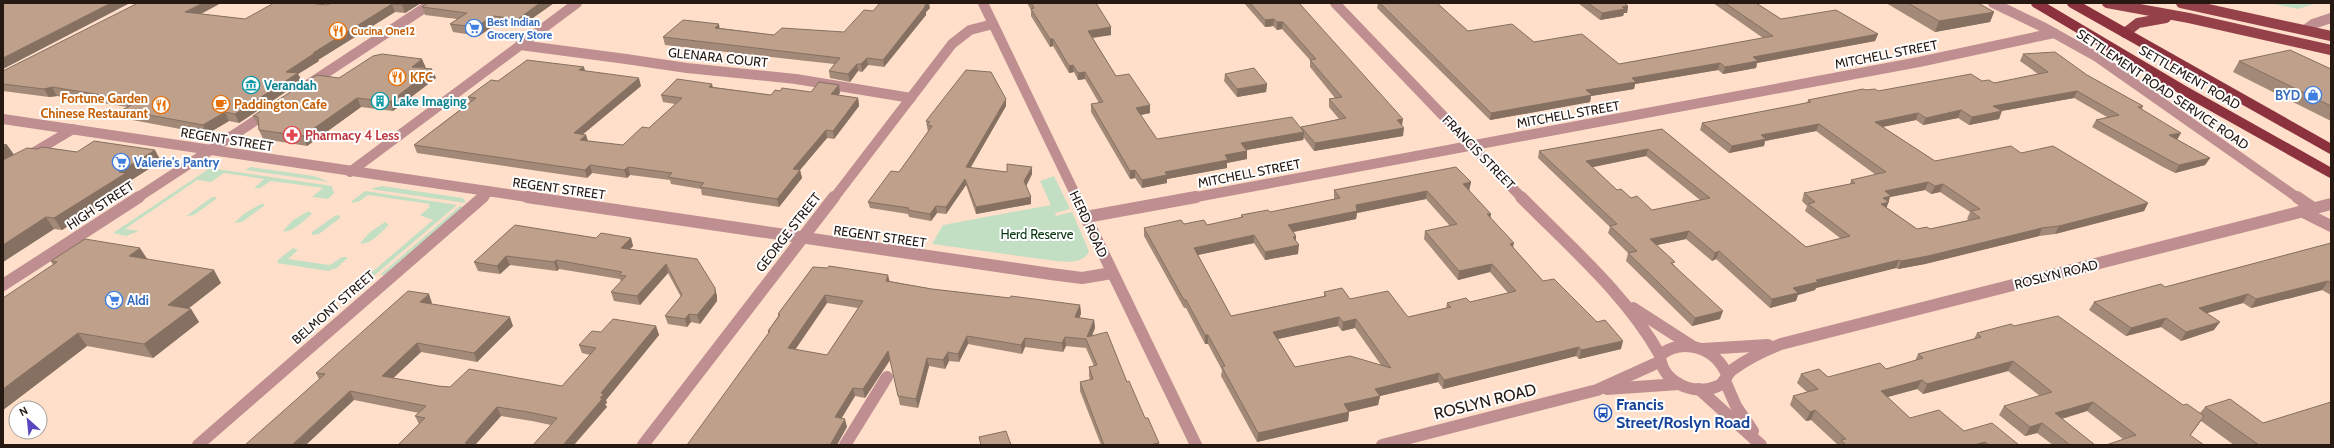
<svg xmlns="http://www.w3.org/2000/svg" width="2334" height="448" viewBox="0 0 2334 448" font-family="Cabin,sans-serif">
<rect width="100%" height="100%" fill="#ffdfc9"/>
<!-- green -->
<g fill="#c2dfc4">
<polygon points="2269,3 2317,3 2298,9"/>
<polygon points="251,167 314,176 329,182 245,170"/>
<polygon points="210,168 332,186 334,193 328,199 312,197 323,188 271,181 260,188 254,188 264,179 224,173 211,182 197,180 125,229 139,231 126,236 113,233"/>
<path d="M1054 176 1070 209 1055 213 1056 216 1072 212 1088 249 1089 252C1082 264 1068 262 1056 261L932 244 943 225 1051 205 1040 181Z"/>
<polygon points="382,186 463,198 466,203 370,189"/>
<polygon points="365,191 451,204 457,205 376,274 370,278 366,277 433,220 420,215 430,207 428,206 430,204 368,195 360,201 352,203 352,201"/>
<polygon points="212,197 217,197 216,199 194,215 186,216"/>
<polygon points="261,204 264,204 264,206 242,222 234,223 245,213"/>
<polygon points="460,206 464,207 384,275 380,275"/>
<path d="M309 211 312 214C305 219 292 234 283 231L293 220Z"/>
<polygon points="336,215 340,216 340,218 319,234 312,235 312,232"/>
<path d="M385 222 389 225C382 231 370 246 360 243L370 232Z"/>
<polygon points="293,248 298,250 288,259 330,265 342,257 348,257 337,268 328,271 277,263 279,259"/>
</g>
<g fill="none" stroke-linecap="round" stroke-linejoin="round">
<!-- service-far1 -->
<g stroke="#be8e90" stroke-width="10">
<polyline points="2305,30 2313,24 2331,18"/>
<polyline points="31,154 73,129"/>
</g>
<!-- service -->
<polyline stroke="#be8e90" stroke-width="12" points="845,445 887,377"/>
<!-- pedestrian -->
<polyline stroke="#be8e90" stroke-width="10" points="520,45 626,59"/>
<!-- minor-far1 -->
<g stroke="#be8e90" stroke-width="10">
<polyline points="983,3 1077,198"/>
<polyline points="1335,3 1522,198"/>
<polyline points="1993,3 2045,28 2097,57 2298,198"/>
<polyline points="626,59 687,68 796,79 911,98"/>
<polyline points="3,119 534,198"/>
<polyline points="350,172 577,3"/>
<polyline points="482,198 488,192"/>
<polyline points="834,198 952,44 970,30 993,24"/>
<polyline points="1191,198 1919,62 2054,33"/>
</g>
<!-- minor -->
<g stroke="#be8e90" stroke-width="12">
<polyline points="527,197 1051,274 1082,278 1112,273"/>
<polyline points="1076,197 1196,445"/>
<path d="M1521 197C1569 246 1626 294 1660 355"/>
<polyline points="2297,197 2313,208"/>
<polyline points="2301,211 2331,226"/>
<polyline points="1086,217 1196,197"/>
<polyline points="1633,308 1692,346"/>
<polyline points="1725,381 1736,406 1753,431"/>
<polyline points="1699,389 1761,445"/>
<polyline points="198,445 483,197"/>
<polyline points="643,445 834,197"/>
</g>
<!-- tertiary-far1 -->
<g stroke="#be8e90" stroke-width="10">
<polyline points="309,84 432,3"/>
<polyline points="137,198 267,113"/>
</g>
<!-- tertiary -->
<g stroke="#be8e90" stroke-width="12">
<polyline points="3,285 139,197"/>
<polyline points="1703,349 1768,345"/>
<path d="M1727 375C1716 348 1684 337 1660 355 1661 382 1694 397 1718 386 1725 383 1726 375 1732 370 1747 359 1763 351 1781 344L2331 204"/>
<polyline points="1607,389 1679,384"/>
<polyline points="1382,445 1597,390 1659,362"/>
</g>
<!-- primary -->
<g stroke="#95414a" stroke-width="10">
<polyline points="2107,3 2189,18 2331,50"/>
<polyline points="2181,3 2331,36"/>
<polyline points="2125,33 2138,23 2166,18"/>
</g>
<!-- trunk -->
<g stroke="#8c313e" stroke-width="10">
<polyline points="2036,3 2183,90 2331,173"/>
<polyline points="2072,3 2331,149"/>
</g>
</g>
<!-- wall -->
<g fill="#a38a78" fill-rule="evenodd">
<polygon points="221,3 201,14 245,19 327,5 331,3 421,3 405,13 395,12 318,60 319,61 298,74 302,81 239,123 229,121 207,134 127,119 122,110 128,107 57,96 49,97 3,91 3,71"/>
<polygon points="428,3 554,3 520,27 496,24 479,36 453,32 450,24 457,19 425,15 422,7"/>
<polygon points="1027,3 1096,3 1111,35 1093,38 1116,76 1150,113 1140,115 1157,139 1301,128 1301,127 1339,119 1329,107 1329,99 1335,98 1310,67 1310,60 1282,29 1277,30 1273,26 1265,27 1244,3 1299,3 1402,126 1403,136 1314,151 1304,138 1303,140 1246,150 1247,159 1227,163 1227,168 1167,179 1167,183 1142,188 1135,178 1130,179 1091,112 1091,104 1099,103 1085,79 1078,80 1074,72 1069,73 1053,46 1050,47 1031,16 1031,10"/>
<polygon points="1378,3 1437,3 1468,31 1534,42 1619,64 1763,38 1713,3 1756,3 1781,19 1878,34 1875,41 1757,63 1756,68 1723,74 1718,70 1635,84 1634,89 1591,96 1590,102 1490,120 1377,8"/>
<polygon points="1578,3 1624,3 1628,6 1627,13 1624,13 1623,16 1600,20"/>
<polygon points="1886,3 1978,3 1994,12 1990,22 1935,32"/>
<polygon points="930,8 926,12 926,15 884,67 868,65 862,72 858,71 850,82 830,78 829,71 834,64 665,45 663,37 720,28 774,35 844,32 873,11"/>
<path d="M2023 54 2087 75 2143 106 2142 109 2178 140 2210 158 2205 165 2175 173 2163 167 2092 127 2096 120 2107 117 2074 98 2001 111 1999 119 1969 125 1958 118 1923 125 1916 120 1883 127 1935 161 2021 153 2148 203 2144 211 2055 234 2039 236 1925 264 1898 269 1896 268 1816 288 1815 290 1798 295 1796 301 1770 308 1716 259 1712 261 1686 239 1657 245 1720 319 1692 326 1626 261 1628 253 1608 233 1610 227 1538 158 1539 151 1662 129 1806 247 1840 238 1805 211 1807 206 1802 201 1804 193 1850 184 1851 180 1876 175 1816 131 1765 141 1764 146 1729 153 1700 130 1702 123 1807 103 1808 100 1866 90 1878 91 1982 81 1994 83 2038 74 2020 61ZM1646 156 1700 200 1652 210 1617 190 1592 167ZM1925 190 1931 194 1940 192 1970 212 1967 219 1969 220 1930 229H1917L1886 207 1890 197Z"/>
<polygon points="2239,61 2331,69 2331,121 2233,72"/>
<polygon points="426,68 436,78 393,111 361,107 307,146 263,139 259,130 258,125 253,116 339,78"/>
<polygon points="585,71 641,86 583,134 586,135 588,141 623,145 649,128 675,104 663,102 661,95 713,87 771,95 780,91 840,93 838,95 858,98 859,106 834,139 827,138 800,170 802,178 779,207 702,195 701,189 671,184 670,180 630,175 627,178 592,173 587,178 417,153 414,145 470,102 468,97 498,81"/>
<polygon points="1225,74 1267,84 1266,92 1237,97 1224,81"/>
<polygon points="1006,106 970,168 1007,172 1032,174 1026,186 1031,204 976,214 966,185 946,214 937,213 931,221 909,217 908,214 870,208 868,202 899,172 928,132 926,121"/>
<polygon points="7,145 14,155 37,149 77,152 161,161 130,181 132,184 62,230 54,229 3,262"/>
<path d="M1471 182 1469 190 1513 248 1543 281 1621 349 1579 359 1576 356 1443 389 1438 382 1380 396 1378 405 1349 412 1348 421 1257 442 1221 376 1222 370 1208 344H1205L1186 308H1184L1144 236V228L1184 224 1207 225 1241 218V215L1270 212 1334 199V190ZM1426 199 1450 226 1425 231 1424 239 1458 280 1490 272 1508 293 1470 302 1447 303 1446 308 1408 317 1324 292V296L1231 316 1198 255 1254 243 1265 260 1298 254 1296 241V236L1293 232 1356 219 1357 213ZM1338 326 1342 331 1355 328 1381 365 1295 367 1278 339Z"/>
<polygon points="596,238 631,238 633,246 630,249 697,259 717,296 717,301 700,324 691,322 687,327 668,324 665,316 681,297 668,273 640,305 614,301 611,292 621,282 620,279 559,269 557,271 510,265 500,274 478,271 474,262"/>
<polygon points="2331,243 2331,295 2322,290 2251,308 2243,303 2206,313 2214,330 2181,341 2161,327 2126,336 2089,310 2094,302 2165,287"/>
<polygon points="147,259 221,283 188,309 191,309 199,322 153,358 87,346 3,410 53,265 51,261"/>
<path d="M813 267 932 289 1010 298 1080 305 1081 314 1079 318 1094 320 1095 328 1092 336 1127 382 1145 418 1159 443V445H1101L1080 391V382L1090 380 1089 376V367L1094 366 1086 348 1066 346 1063 352 1025 347 1022 354 968 344 959 362 949 361 945 369 929 366 918 408 900 405 890 360 865 398 855 396 841 418 847 427 768 334V331L778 316V314ZM827 303 858 308 827 355 795 350Z"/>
<polygon points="432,303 432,304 513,326 477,362 421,352 393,378 438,386 450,387 562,386 590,355 582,353 579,345 601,332 656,326 659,335 606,400 607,403 605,404 607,407 551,425 532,421 501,416 475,445 398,445 419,424 415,416 419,413 354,400 319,379 316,373"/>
<polygon points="2014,326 2200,413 2205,407 2263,423 2331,445 2234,445 2201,421 2198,425 2123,439 2087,411 2062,419 2095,445 2053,445 2037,433 2025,436 1999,415 2004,406 2040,396 2008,371 1923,394 1917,389 1887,397 1910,418 2019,445 1838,445 1811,420 1806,421 1790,405 1793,396 1807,392 1797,383 1801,374 1828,377 1886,369 1915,361 1918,354 1974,339 1977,333"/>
</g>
<!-- shaded-wall -->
<g fill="#857061">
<polygon points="111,3 130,3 3,69 3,58"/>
<polygon points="203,3 221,3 189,20 185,12"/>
<polygon points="406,3 421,3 405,13 402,5"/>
<polygon points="540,3 554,3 520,27 518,19"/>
<polygon points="927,3 929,3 930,8 926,12 926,15 884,67 883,60"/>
<polygon points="392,4 395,12 318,60 319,61 298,74 302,81 239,123 235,114 286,72 313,53"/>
<polygon points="1628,6 1627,13 1624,13 1623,16 1600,20 1602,13"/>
<polygon points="1994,12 1990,22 1935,32 1939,21"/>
<polygon points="493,16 496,24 479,36 476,27"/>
<polygon points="1274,19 1273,26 1265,27 1265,20"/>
<polygon points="1277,22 1283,22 1282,29 1277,30"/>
<polygon points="719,24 720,31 715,28"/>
<polygon points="1111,27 1111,35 1089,38 1088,31"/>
<polygon points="1878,34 1875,41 1757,63 1756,68 1723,74 1725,67 1753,57"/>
<polygon points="1050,39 1053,39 1053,46 1050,47"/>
<polygon points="867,58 868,65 862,72 861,64"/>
<polygon points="422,59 426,68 412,67"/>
<polygon points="1720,63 1718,70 1635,84 1634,89 1591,96 1590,102 1490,120 1491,113 1586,90 1632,78"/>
<polygon points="857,64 858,71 850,82 848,74"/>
<polygon points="1073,65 1074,72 1069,73 1069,66"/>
<polygon points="584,67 586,74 579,70"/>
<polygon points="432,69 436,78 393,111 390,102"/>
<polygon points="1085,72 1085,79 1078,80 1078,73"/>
<polygon points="639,78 641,86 576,140 574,133"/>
<polygon points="712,84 714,91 709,87"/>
<polygon points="1267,84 1266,92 1237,97 1237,89"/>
<polygon points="839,85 840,93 833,101 831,94"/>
<polygon points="52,87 57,96 49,97 44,89"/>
<polygon points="2077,91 2074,98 1990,113 1993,106"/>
<polygon points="357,98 361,107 307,146 303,136"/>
<polygon points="858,98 859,106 834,139 833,131"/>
<polygon points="1006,99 1006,106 967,174 966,167"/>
<polygon points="1150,105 1150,113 1136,116 1136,108"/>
<polygon points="1961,110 1958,118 1923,125 1926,118"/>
<polygon points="2002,111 1999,119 1969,125 1972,117"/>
<polygon points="225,112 229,121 207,134 203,125"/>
<polygon points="1918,113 1916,120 1872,129 1875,122"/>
<polygon points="1403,119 1402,126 1397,120"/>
<polygon points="1819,124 1816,131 1765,141 1764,146 1729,153 1732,146 1761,135"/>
<polygon points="1404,128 1403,136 1314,151 1315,143"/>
<polygon points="826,130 827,138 794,177 793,169"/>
<polygon points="1304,132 1303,140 1241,151 1241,143"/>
<polygon points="2181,133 2177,140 2169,135"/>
<polygon points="586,135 588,142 580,140"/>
<polygon points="7,145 15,156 3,163 3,147"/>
<polygon points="1648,149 1646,156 1584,169 1586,161"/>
<polygon points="155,150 161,161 130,181 132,184 62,230 54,218 119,172"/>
<polygon points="1247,151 1247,159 1227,163 1227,168 1167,179 1167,183 1142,188 1142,180 1165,172 1225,155"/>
<polygon points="2210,158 2205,165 2175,173 2179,165"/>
<polygon points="590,165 592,173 587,178 585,170"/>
<polygon points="628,167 630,175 627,178 624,170"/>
<polygon points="1032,167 1032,174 1025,188 1024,181"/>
<polygon points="800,170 802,178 779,207 777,199"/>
<polygon points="1135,170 1135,178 1130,179 1130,171"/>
<polygon points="965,179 966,185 946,214 946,207"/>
<polygon points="1471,182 1469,191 1463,184"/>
<polygon points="1928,182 1925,190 1890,197 1886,210 1878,211 1885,191"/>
<polygon points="1943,184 1940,192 1931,194 1935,186"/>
<polygon points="1427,191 1426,199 1357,213 1356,219 1288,233 1288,225 1356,205"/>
<polygon points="1031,197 1031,204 976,214 976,207"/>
<polygon points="2148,203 2144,211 2055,234 2059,226"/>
<polygon points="936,206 937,213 931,221 930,214"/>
<polygon points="1487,214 1491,214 1490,222"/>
<polygon points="46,217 54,229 3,262 3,245"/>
<polygon points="2042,228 2039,236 1925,264 1898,269 1901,261"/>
<polygon points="1689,231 1686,239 1648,247 1650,239"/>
<polygon points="1254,235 1254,243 1193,256 1194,248"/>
<polygon points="1296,236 1295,244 1293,237"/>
<polygon points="631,238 633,246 623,256 621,248"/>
<polygon points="1514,243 1512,252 1510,244"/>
<polygon points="1299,245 1298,254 1265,260 1265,252"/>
<polygon points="140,248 148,260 129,256"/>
<polygon points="1719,251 1716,259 1712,261 1715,253"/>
<polygon points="506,256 510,265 500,274 497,266"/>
<polygon points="556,260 559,269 557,271 554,262"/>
<polygon points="1899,260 1896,268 1816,288 1815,290 1798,295 1796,301 1770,308 1772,299 1793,288 1816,280"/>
<polygon points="666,264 668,273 640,305 637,296"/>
<polygon points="1492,264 1490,272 1458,280 1459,271"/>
<polygon points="214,270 221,283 176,318 168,305"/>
<polygon points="888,275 890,283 886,281"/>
<polygon points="2328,281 2322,290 2251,308 2256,299"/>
<polygon points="715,288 717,296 717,301 700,324 697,315"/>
<polygon points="429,294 432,303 424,310 420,302"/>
<polygon points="2248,294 2243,303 2194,317 2199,308"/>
<polygon points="825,295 827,303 790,357 788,348"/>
<polygon points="1080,305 1081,314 1075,326 1075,317"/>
<polygon points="191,309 199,322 153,358 144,344"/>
<polygon points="1723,311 1720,319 1692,326 1695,318"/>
<polygon points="689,314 691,322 687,327 685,319"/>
<polygon points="510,317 513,326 477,362 474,353"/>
<polygon points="1339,317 1338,326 1273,340 1273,332"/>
<polygon points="2166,318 2161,327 2126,336 2131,328"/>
<polygon points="1356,319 1355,328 1342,331 1343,322"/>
<polygon points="1094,320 1095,328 1088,344 1087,337"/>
<polygon points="2220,322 2214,330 2181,341 2186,332"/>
<polygon points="656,326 659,335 606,400 607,403 605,404 607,407 574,445 563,445 600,398 601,393"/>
<polygon points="78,333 87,346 3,410 3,389"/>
<rect x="1205" y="335" width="3" height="9"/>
<polygon points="967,336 968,344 959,362 958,354"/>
<polygon points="1065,337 1066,346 1063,352 1062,343"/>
<polygon points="1025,338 1025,347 1022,354 1021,345"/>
<polygon points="1623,341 1621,349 1579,359 1581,350"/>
<polygon points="417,343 421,352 386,385 382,376"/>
<polygon points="1579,347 1576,356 1443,389 1444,380"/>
<polygon points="888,351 890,360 865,398 863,389"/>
<polygon points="948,352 949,361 945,369 943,360"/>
<polygon points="927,358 929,366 918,408 916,399"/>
<polygon points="2013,361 2008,371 1923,394 1927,384"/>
<polygon points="1439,373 1438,382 1380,396 1378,405 1343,413 1344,404 1375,389"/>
<polygon points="1922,380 1917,389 1877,400 1881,391"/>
<polygon points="853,388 855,396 837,426 835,417"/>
<polygon points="350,391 354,400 306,445 292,445"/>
<polygon points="2093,402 2087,411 2050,422 2055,413"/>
<polygon points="497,407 501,416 475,445 465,443"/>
<polygon points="1815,410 1811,420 1806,421 1810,412"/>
<polygon points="1349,412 1348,421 1257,442 1258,433"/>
<polygon points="2204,416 2198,425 2184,444 2190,435"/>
<polygon points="845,419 847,427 837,445 830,445"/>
<polygon points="2042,423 2037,433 2025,436 2030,427"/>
<polygon points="1985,442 1984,445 1974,445"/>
<polygon points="1159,443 1159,445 1149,445"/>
</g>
<!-- building -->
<g fill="#bea08b" stroke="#857061" fill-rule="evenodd">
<polygon points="3,3 111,3 3,58"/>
<polygon points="138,3 203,3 185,12 245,19 274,3 308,3 327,5 331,3 406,3 402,5 392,4 313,53 315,53 286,72 298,73 235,114 225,112 203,125 122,110 139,101 52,87 44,89 3,84 3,71"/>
<polygon points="428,3 540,3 518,19 493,16 476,27 450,24 467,13 422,7"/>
<polygon points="880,3 927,3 924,7 925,7 883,60 867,58 861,64 857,64 848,74 829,71 840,58 663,37 683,20 719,24 715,28 774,35 782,28 844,32 864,10 873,11"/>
<polygon points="1031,3 1096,3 1111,27 1088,31 1116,76 1129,74 1150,105 1136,108 1157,139 1292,117 1304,132 1241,143 1247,151 1225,155 1228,160 1165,172 1167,175 1142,180 1135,170 1130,171 1091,104 1103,102 1085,72 1078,73 1073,65 1069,66 1053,39 1050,39 1031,9 1034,8"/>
<polygon points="1250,3 1299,3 1403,119 1397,120 1404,128 1315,143 1301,127 1346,118 1329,99 1342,97 1310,60 1316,59 1283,22 1277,22 1274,19 1265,20"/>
<polygon points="1380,3 1437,3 1468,31 1512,24 1534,42 1582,34 1619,64 1773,36 1725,3 1756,3 1781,19 1836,10 1878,34 1753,57 1758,61 1725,67 1720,63 1632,78 1636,82 1586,90 1592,95 1491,113"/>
<polygon points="1588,3 1624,3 1628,6 1622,7 1625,9 1602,13"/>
<polygon points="1908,3 1978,3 1994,12 1939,21"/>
<polygon points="2290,50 2331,69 2331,106 2239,61"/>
<path d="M2055 52 2087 75 2143 106 2138 107 2181 133 2169 135 2210 158 2179 165 2167 159 2096 120 2119 115 2077 91 1993 106 2002 111 1972 117 1961 110 1926 118 1918 113 1875 122 1935 161 2011 146 2021 153 2053 146 2148 203 2059 226 2042 228 1928 256 1901 261 1899 260 1816 280 1818 282 1793 288 1798 293 1772 299 1719 251 1715 253 1689 231 1650 239 1675 262 1671 263 1723 311 1695 318 1628 253 1637 251 1610 226 1617 224 1539 151 1662 129 1806 247 1850 236 1808 204 1815 202 1804 193 1855 183 1851 180 1886 172 1819 124 1761 135 1766 139 1732 146 1702 123 1811 102 1808 100 1863 89 1866 90 1875 89 1878 91 1971 74 1982 81 1989 80 1994 83 2048 72 2023 54ZM1648 149 1710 198 1652 210 1637 196 1631 198 1621 189 1617 190 1586 161ZM1928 182 1935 186 1943 184 1980 209 1971 211 1980 218 1930 229 1927 227 1917 229 1881 204 1889 202 1883 198 1891 196 1885 191Z"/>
<polygon points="382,54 422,59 412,67 432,69 390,102 357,98 303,136 259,130 258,117 253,116 317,75 339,78 373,56"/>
<polygon points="527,60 584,67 579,70 639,78 574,133 586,135 580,140 623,145 642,127 649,128 682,98 661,95 677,79 712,84 709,87 771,95 775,90 780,91 782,88 811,92 819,82 839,85 831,94 858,98 833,131 826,130 793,169 800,170 777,199 700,187 704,183 668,177 672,173 628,167 624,170 590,165 585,170 414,145 476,98 468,97 491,80 498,81"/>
<polygon points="1254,68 1267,84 1237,89 1225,74"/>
<polygon points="966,70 991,72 1006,99 966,167 1007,172 1007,164 1032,167 1024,181 1031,197 976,207 965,179 946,207 936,206 930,214 908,210 909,208 868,202 891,171 899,172 932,126 927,125 930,122 926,121"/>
<polygon points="94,141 155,150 119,172 126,173 54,218 46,217 3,245 3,160 27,148 37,149 42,147 77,152"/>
<polygon points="3,144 7,145 3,147"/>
<path d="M1456 167 1471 182 1463 184 1491 214H1487L1514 243 1510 244 1543 281 1554 279 1597 322 1605 320 1623 341 1581 350 1579 347 1444 380 1439 373 1375 389 1380 396 1344 404 1349 412 1258 433 1222 367 1225 366 1208 335H1205L1186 300H1184L1144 228 1181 220 1184 224 1204 220 1207 225 1243 217 1241 215 1268 210 1270 212 1340 198 1334 190ZM1427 191 1457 224 1425 231 1459 271 1492 264 1516 291 1470 302 1466 298 1447 303 1451 307 1408 317 1388 291 1350 299 1342 288 1324 292 1326 296 1231 316 1194 248 1254 235 1265 252 1299 245 1293 237 1296 236 1288 225 1357 211 1356 205ZM1339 317 1343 322 1356 319 1391 368 1350 356 1295 367 1273 332Z"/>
<polygon points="515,225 596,238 601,233 631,238 621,248 697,259 715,288 715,293 697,315 689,314 685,319 665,316 682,295 666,264 637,296 611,292 626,276 619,275 622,272 556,260 554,262 506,256 497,266 474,262"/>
<polygon points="85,239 140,248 129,256 214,270 168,305 191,309 144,344 78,333 3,389 3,298 57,262 51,261"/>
<polygon points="2331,243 2331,283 2328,281 2256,299 2248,294 2199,308 2220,322 2186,332 2166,318 2131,328 2094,302 2161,284 2165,287"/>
<path d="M829 266 888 275 886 281 932 289 1010 298 1011 296 1080 305 1075 317 1094 320 1087 337 1107 332 1127 382 1129 381 1145 418H1148L1159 443 1149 445H1104L1080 382 1093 379 1089 367 1097 365 1086 339 1065 337 1062 343 1025 338 1021 345 967 336 958 354 948 352 943 360 927 358 916 399 898 396 888 351 863 389 853 388 835 417 845 419 830 445H687L770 331H768L780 315 778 314 813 267 827 268ZM825 295 863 301 827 355 788 348Z"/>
<polygon points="408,291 429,294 420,302 510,317 474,353 417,343 382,376 438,386 450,387 469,369 562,386 596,348 579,345 592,331 601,332 613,319 656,326 601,393 604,394 600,398 603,398 563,445 533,445 557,418 528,412 497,407 465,443 477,445 398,445 425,418 415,416 426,406 350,391 292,445 245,445 325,374 316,373"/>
<polygon points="2058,316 2183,405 2187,404 2204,416 2190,435 2204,445 2106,445 2136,435 2093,402 2055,413 2095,445 2070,445 2042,423 2030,427 2004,406 2052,392 2013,361 1927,384 1922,380 1881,391 1910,418 1939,410 1964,431 1992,423 2019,445 1989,445 1985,442 1974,445 1846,445 1841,440 1846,439 1815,410 1810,412 1793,396 1818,389 1801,374 1819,369 1828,377 1880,363 1886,369 1923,358 1918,354 1981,337 1977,333 2011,324 2014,326"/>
<polygon points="2230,399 2263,423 2331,402 2331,445 2259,445 2205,407"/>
<polygon points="1006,431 1011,445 981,445 979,437"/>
</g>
<!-- icons -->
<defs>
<symbol id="supermarket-ring" viewBox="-11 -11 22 22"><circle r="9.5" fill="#fff" stroke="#3f7fe0" stroke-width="1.5"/><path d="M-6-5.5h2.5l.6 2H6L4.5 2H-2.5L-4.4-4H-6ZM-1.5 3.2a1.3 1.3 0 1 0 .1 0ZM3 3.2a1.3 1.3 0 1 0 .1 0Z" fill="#3f7fe0"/></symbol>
<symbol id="restaurant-ring" viewBox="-11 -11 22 22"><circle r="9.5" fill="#fff" stroke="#e8710a" stroke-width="1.5"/><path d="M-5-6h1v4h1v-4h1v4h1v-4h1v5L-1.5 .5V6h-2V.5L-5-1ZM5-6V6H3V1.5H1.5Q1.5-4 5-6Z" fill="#e8710a"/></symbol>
<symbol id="museum-ring" viewBox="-11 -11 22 22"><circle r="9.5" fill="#fff" stroke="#0f9aa8" stroke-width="1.5"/><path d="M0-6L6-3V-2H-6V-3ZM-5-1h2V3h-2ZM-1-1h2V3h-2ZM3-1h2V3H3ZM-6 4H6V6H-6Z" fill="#0f9aa8"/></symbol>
<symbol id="shop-ring" viewBox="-11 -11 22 22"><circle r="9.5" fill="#fff" stroke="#3f7fe0" stroke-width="1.5"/><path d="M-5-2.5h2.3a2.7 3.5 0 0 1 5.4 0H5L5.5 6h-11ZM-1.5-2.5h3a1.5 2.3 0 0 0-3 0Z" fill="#3f7fe0"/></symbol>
<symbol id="building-ring" viewBox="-11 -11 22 22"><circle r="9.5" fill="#fff" stroke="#0f9aa8" stroke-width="1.5"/><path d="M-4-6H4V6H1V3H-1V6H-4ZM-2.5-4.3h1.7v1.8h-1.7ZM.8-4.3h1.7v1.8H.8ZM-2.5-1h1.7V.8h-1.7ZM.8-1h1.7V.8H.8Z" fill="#0f9aa8"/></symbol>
<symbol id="cafe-ring" viewBox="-11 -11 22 22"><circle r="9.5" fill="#fff" stroke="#e8710a" stroke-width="1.5"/><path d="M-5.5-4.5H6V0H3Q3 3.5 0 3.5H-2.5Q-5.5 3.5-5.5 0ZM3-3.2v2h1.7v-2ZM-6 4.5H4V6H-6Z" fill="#e8710a"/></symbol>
<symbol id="pharmacy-ring" viewBox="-11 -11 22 22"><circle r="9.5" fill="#fff" stroke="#e0444e" stroke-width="1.5"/><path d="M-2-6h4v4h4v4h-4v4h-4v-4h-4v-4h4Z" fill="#e0444e"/></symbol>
<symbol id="bus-ring" viewBox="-11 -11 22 22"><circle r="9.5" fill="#fff" stroke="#1a4fb4" stroke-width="1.5"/><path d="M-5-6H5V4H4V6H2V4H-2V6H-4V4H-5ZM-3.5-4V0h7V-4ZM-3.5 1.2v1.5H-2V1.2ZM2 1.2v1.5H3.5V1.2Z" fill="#1a4fb4"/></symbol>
</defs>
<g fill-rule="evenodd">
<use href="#supermarket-ring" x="464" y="18" width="20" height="20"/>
<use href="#restaurant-ring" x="328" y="21" width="20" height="20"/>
<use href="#restaurant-ring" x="387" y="67" width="20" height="20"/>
<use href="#museum-ring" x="241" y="75" width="20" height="20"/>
<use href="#shop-ring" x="2303" y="85" width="20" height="20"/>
<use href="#building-ring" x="370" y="91" width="20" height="20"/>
<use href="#cafe-ring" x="211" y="94" width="20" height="20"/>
<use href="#restaurant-ring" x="151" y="95" width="20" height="20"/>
<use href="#pharmacy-ring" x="282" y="125" width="20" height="20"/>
<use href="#supermarket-ring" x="111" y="152" width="20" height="20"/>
<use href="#supermarket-ring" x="104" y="290" width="20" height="20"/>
<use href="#bus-ring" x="1593" y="403" width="20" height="20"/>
</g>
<g text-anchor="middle" stroke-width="4" stroke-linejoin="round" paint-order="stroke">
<!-- far-shop labels -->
<g font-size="11" font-weight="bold" fill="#366cbe" stroke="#fff" text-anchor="start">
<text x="487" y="26">Best Indian<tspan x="487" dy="13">Grocery Store</tspan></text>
</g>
<!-- far-food labels -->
<g font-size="11" font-weight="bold" fill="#c56008" stroke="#fff" text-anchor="start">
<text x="351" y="35">Cucina One12</text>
</g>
<!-- street labels -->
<g font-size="13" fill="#251912" stroke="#fff">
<text transform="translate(1886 54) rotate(-11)" y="5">MITCHELL STREET</text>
<text transform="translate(718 57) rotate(6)" y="5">GLENARA COURT</text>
<text transform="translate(2190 77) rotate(30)" y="5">SETTLEMENT ROAD</text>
<text transform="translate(2163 89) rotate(34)" y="5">SETTLEMENT ROAD SERVICE ROAD</text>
<text transform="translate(1568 114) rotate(-10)" y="5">MITCHELL STREET</text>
<text transform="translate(227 139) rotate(9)" y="5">REGENT STREET</text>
<text transform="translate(1479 152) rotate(46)" y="5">FRANCIS STREET</text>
<text transform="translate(1249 173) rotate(-11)" y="5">MITCHELL STREET</text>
<text transform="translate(559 188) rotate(8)" y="5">REGENT STREET</text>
<text transform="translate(100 205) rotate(-33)" y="5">HIGH STREET</text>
<text transform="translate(1089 224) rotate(65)" y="5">HERD ROAD</text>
<text transform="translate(788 232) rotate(-52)" y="5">GEORGE STREET</text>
<text transform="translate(880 236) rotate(8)" y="5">REGENT STREET</text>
<text transform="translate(2056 274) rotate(-14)" y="5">ROSLYN ROAD</text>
<text transform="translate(333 307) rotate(-41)" y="5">BELMONT STREET</text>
</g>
<!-- food labels -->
<g font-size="13" font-weight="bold" fill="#c56008" stroke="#fff" text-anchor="start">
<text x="410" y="82">KFC</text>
<text x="148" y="103" text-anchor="end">Fortune Garden<tspan x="148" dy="15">Chinese Restaurant</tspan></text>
<text x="234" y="109">Paddington Cafe</text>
</g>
<!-- culture labels -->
<g font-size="13" font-weight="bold" fill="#0d838f" stroke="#fff" text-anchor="start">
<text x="264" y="90">Verandah</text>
<text x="393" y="106">Lake Imaging</text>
</g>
<!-- shop labels -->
<g font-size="13" font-weight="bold" fill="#366cbe" stroke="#fff" text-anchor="start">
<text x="2300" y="100" text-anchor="end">BYD</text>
<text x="134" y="167">Valerie's Pantry</text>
<text x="127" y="305">Aldi</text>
</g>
<!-- health labels -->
<g font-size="13" font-weight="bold" fill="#be3a42" stroke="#fff" text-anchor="start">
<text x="305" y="140">Pharmacy 4 Less</text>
</g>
<!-- park labels -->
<g font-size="13" fill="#063610" stroke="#fff">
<text x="1037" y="239">Herd Reserve</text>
</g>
<!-- near-street labels -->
<g font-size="16" fill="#251912" stroke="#fff">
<text transform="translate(1485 401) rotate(-14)" y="6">ROSLYN ROAD</text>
</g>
<!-- near-transit labels -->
<g font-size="16" font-weight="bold" fill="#164399" stroke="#fff" text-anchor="start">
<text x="1616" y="410">Francis<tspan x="1616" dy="18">Street/Roslyn Road</tspan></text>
</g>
</g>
<!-- border -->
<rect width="2334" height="448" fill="none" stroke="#251912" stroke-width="8"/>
<!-- north arrow -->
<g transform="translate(28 420) rotate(333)"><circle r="19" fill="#ffffff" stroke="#a8a3a0"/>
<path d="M0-3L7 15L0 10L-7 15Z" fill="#5947bf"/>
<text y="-6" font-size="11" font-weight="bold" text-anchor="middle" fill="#251912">N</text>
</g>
</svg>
